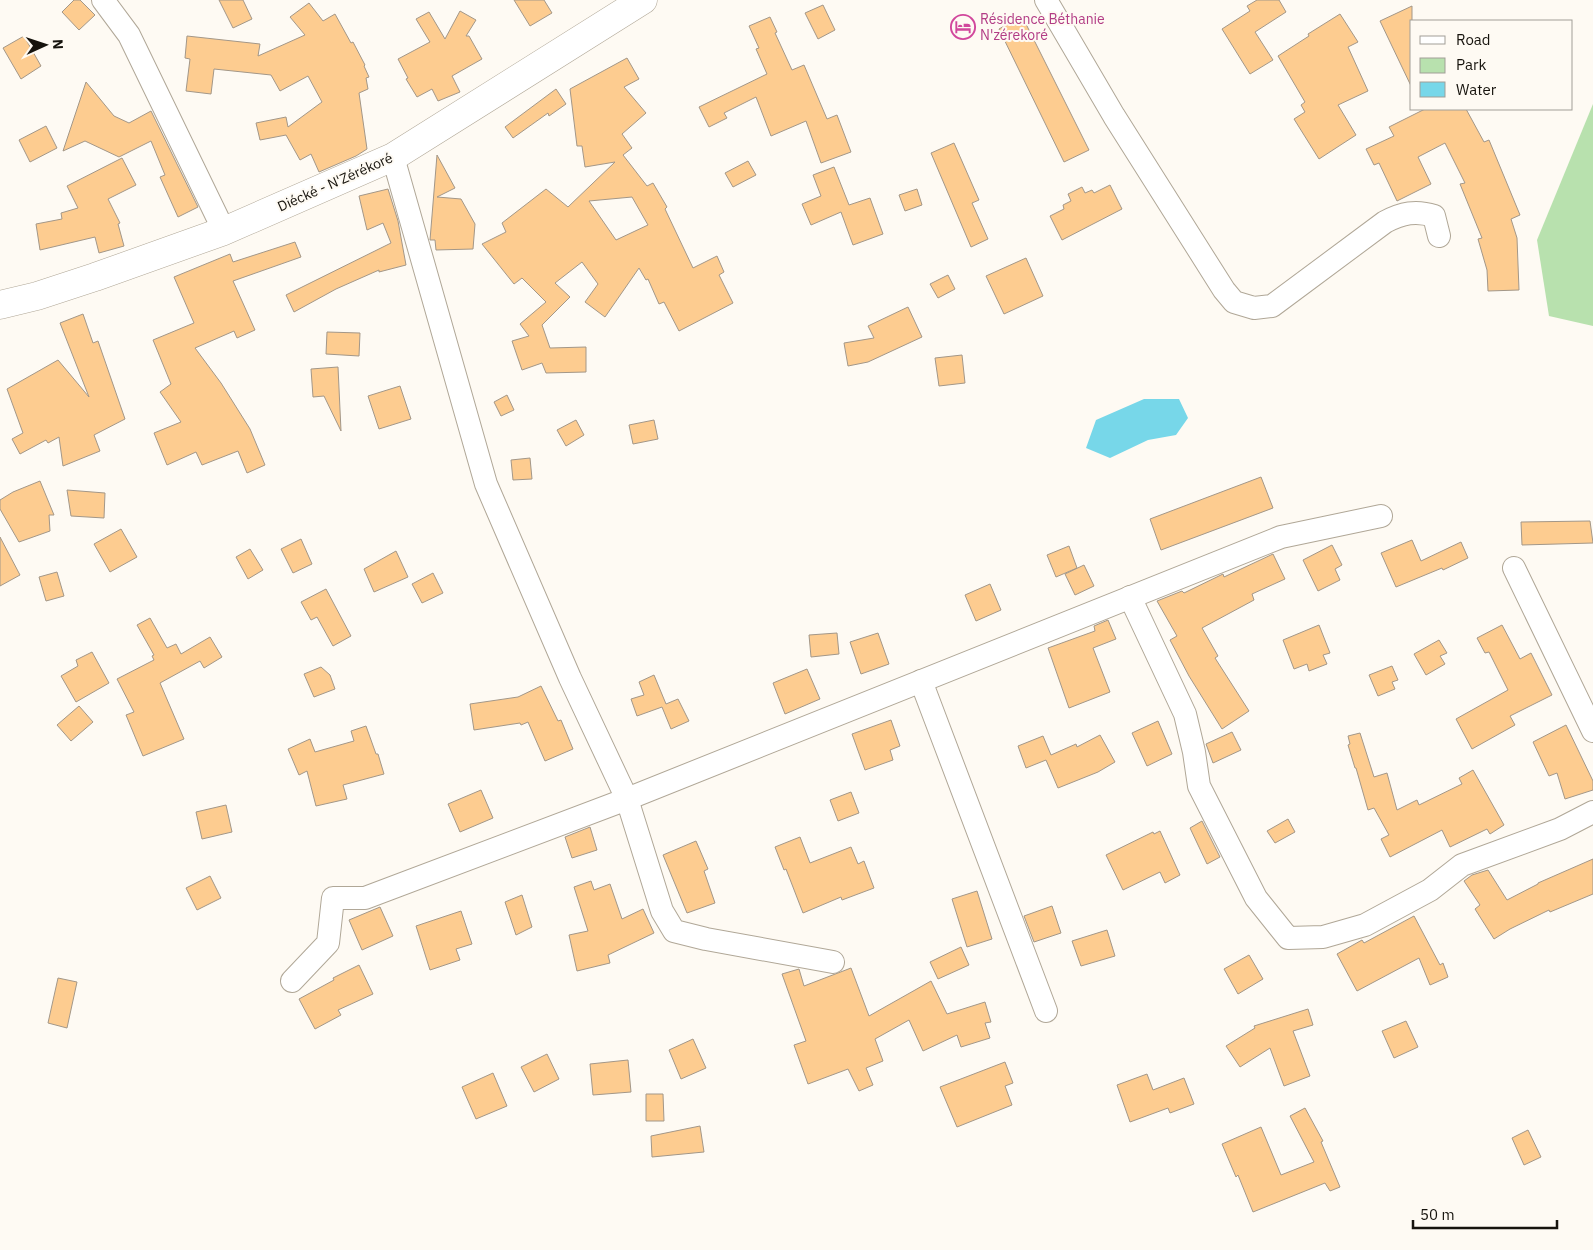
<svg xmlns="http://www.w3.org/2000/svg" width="1593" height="1250" viewBox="0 0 1593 1250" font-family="'IBM Plex Sans',sans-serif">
<rect width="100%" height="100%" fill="#fefaf3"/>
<!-- green -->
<polygon fill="#b8e1ae" points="1593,104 1593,326 1549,316 1537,240"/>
<!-- water -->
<polygon fill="#77d7e9" points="1144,399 1179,399 1188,418 1176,435 1148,440 1110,458 1086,448 1096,420"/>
<!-- building -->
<g fill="#fdcc90" stroke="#a39788" fill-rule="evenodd">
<polygon points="74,0 80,0 95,15 79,30 62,12"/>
<polygon points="219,0 243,0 252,19 233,28"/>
<polygon points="514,0 544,0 552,13 530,26"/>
<polygon points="1257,0 1279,0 1286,12 1255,32 1273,60 1250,74 1222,29 1250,11 1247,6"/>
<polygon points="309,3 323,21 335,14 351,43 353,42 365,65 364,66 369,77 366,78 368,89 359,93 367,149 356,156 319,172 311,154 300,160 286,135 260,140 256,123 286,117 288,127 322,102 308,76 280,91 271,75 214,69 211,94 186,91 190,59 185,58 187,36 260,44 258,56 305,35 290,17"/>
<polygon points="823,5 835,30 818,39 805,13"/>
<polygon points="1412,6 1412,88 1380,21"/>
<polygon points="460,11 476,20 466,36 469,36 482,59 452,76 460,92 438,101 432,89 417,97 406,79 408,78 398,59 430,42 416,19 429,12 445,39"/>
<polygon points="1340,14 1358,42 1348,47 1368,91 1338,105 1356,135 1319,159 1294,119 1305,112 1301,105 1305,102 1278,56 1309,36 1308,34"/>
<polygon points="1022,16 1089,150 1064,162 999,29"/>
<polygon points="770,17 777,32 775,33 792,70 804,65 827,119 837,115 851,152 821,163 806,121 771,136 756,97 724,113 727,118 709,127 699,107 767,74 756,49 759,48 749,26"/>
<polygon points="24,36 41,66 21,79 3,48"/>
<path d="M627 58 639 79 624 87 646 113 622 134 632 148 623 155 647 186 653 183 667 207 665 209 693 268 717 256 724 272 719 275 733 303 679 331 664 302 659 304 648 279 646 280 639 268 605 317 585 302 598 284 582 262 555 283 570 297 542 325 550 348 586 347V372L546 373 542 363 522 370 512 341 529 336 520 324 546 302 522 278 514 284 482 244 506 232 502 223 546 189 568 207 615 162 585 167 582 146H577L570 89ZM632 197 648 225 616 240 589 201Z"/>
<polygon points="86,82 114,116 129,123 151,111 198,207 178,217 160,177 165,175 151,141 119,157 85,141 63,151"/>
<polygon points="556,89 566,104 549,116 548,113 513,138 505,127"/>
<polygon points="1425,109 1466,109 1484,142 1489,140 1520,215 1511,219 1517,238 1519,290 1488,291 1487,270 1478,239 1482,238 1460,184 1465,183 1445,143 1418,157 1431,184 1397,201 1379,163 1374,165 1366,149 1394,136 1389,127"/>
<polygon points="46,126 57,148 30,162 19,140"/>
<polygon points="954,143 979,200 972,203 988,239 971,247 931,153"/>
<polygon points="437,155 455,188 437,197 461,199 475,224 473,249 436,250 435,240 430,240"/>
<polygon points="122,158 136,185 108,199 120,223 118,224 124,246 99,253 95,237 40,250 36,224 62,219 61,213 78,208 67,186"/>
<polygon points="748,161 756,175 733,187 725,173"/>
<polygon points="834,167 849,205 870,198 883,234 853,245 841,212 811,225 802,204 821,196 813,175"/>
<polygon points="1110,185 1122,209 1062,240 1050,216 1064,209 1063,205 1071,201 1068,194 1082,187 1085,193 1092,190 1094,193"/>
<polygon points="388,189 398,221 406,265 379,272 379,270 336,289 294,312 286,295 391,243 383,223 367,230 359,196"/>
<polygon points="917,189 922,205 905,211 899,195"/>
<polygon points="295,242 301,257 233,281 255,330 237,338 234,331 195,348 221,383 250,429 265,465 247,473 238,451 202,465 196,452 167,465 154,433 181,422 160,392 171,384 153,340 194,323 174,277 230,254 233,262"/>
<polygon points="1026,258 1043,296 1004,314 986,276"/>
<polygon points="948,275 955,289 938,298 930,284"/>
<polygon points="908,307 922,337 868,362 848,366 844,343 874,338 868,326"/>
<polygon points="83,314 93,343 98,341 125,419 94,435 100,451 63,466 59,437 48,443 46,440 20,454 12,439 23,433 7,389 58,360 89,397 60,323"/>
<polygon points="327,332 360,333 359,356 326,354"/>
<polygon points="962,355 965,383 939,386 935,358"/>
<polygon points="338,367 341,431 324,396 313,397 311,369"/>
<polygon points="400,386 411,419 379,429 368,396"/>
<polygon points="507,395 514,410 501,416 494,402"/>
<polygon points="576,420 584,435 566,446 557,430"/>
<polygon points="654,420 658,439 633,444 629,425"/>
<polygon points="530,458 532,479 513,480 511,460"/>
<polygon points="1261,477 1273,508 1161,550 1150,519"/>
<polygon points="40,481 54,515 49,515 50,531 19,542 0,509 0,500 13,492"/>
<polygon points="67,490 105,493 104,518 71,516"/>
<polygon points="1590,521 1593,543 1522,545 1521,522"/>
<polygon points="121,529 137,557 110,572 94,544"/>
<polygon points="0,537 20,575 0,586"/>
<polygon points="301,539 312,564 293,573 281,549"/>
<polygon points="1412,540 1421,561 1461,542 1468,558 1443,570 1442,568 1396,587 1381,553"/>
<polygon points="1332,545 1342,565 1335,569 1340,580 1318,591 1303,560"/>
<polygon points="1069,546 1077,568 1056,577 1047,555"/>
<polygon points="250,549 263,570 248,579 236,557"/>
<polygon points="396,551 408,577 374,592 364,569"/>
<polygon points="1273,554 1285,579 1252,594 1254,600 1202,628 1218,656 1215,658 1249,711 1222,729 1189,676 1170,640 1177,636 1157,601 1182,591 1184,593 1223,574 1224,577"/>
<polygon points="1084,565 1094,586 1075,595 1065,574"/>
<polygon points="57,572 64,596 46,601 39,577"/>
<polygon points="433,573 443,593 422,603 412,584"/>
<polygon points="990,584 1001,610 976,621 965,595"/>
<polygon points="326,589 351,636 333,646 317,617 311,620 301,602"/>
<polygon points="150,618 167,648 176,644 181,654 210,637 222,657 204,668 200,661 160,683 184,739 143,756 126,715 134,712 117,679 154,660 152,656 154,655 137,625"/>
<polygon points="1108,620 1116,639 1093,648 1110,692 1069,708 1048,648 1095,631 1094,626"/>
<polygon points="1319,625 1330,653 1323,655 1327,664 1309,671 1307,664 1294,669 1283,640"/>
<polygon points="1502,625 1520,659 1531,653 1552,695 1510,716 1515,725 1472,749 1456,719 1508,690 1489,652 1485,653 1477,638"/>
<polygon points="837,633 839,654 811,657 809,635"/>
<polygon points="878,633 889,664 861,674 850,642"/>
<polygon points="1439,640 1447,653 1440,656 1445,664 1426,675 1414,654"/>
<polygon points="92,652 109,683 76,702 61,676 78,666 76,660"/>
<polygon points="1392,666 1398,680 1392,682 1395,689 1378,696 1369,675"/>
<polygon points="321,667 330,675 335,689 314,697 304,674"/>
<polygon points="807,669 820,699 785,714 773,683"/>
<polygon points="654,675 666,704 678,699 689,721 671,729 662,707 637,716 631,699 644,695 639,682"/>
<polygon points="541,686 558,721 561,720 573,749 545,761 528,722 521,725 520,723 474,730 470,704 518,697"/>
<polygon points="79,706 93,722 71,741 57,725"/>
<polygon points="891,720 900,746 890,750 893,760 865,770 852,734"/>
<polygon points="1158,721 1172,754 1147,766 1132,733"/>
<polygon points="1566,725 1593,781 1593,790 1565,799 1557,773 1549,776 1533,742"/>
<polygon points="366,726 376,754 378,754 384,774 343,785 347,799 316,806 307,771 299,775 288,749 310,739 315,752 354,741 351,731"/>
<polygon points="1232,732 1241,750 1213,763 1206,744"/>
<polygon points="1360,733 1374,777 1387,773 1397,810 1417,800 1419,805 1462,784 1459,778 1473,770 1504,825 1490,834 1487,829 1450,847 1442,830 1390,857 1381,839 1389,835 1374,808 1368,810 1356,768 1355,768 1348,745 1350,744 1348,736"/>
<polygon points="1100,735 1115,762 1098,772 1058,788 1046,760 1026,768 1018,746 1043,736 1051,755 1076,744 1077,747"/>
<polygon points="481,790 493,818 460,832 448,804"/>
<polygon points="851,792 859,813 838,821 830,800"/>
<polygon points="226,805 232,832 202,839 196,812"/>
<polygon points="1288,819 1295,832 1275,843 1267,831"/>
<polygon points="1202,821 1220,857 1207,864 1190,828"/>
<polygon points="590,827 597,850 572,858 565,837"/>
<polygon points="1160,831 1180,875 1165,883 1160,872 1123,890 1106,855 1153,832 1154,834"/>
<polygon points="800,837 810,863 851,847 858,864 864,861 874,888 842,900 841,897 803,913 786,869 784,870 775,847"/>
<polygon points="696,841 708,869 704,871 715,903 687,913 663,855"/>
<polygon points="1593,859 1593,894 1550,912 1549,910 1510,929 1494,939 1475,909 1480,905 1464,881 1472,875 1488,870 1507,900 1538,884 1538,883"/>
<polygon points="210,876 221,898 197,910 186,888"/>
<polygon points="591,881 594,890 610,884 622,919 643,909 654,933 608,955 610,963 577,971 569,935 588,931 574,887"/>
<polygon points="977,891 992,939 967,947 952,899"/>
<polygon points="522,895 532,927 516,935 505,902"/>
<polygon points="1052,906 1061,933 1034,942 1024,916"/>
<polygon points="380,907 393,936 362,950 349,920"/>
<polygon points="461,911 472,944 456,949 460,960 430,970 416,926"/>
<polygon points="1414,916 1440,965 1443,963 1448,977 1430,985 1419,958 1357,991 1337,954 1362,940 1364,943"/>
<polygon points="1107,930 1115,956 1081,966 1072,941"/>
<polygon points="961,947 969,965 938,979 930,962"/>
<polygon points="1249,955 1263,979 1238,994 1224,969"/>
<polygon points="359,965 373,994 338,1010 341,1015 315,1029 299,999 334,980 333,978"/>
<polygon points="851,968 869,1016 931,981 947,1014 985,1002 991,1022 985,1023 990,1038 961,1047 957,1035 923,1051 909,1020 875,1039 883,1061 866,1068 873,1085 859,1091 848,1069 808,1084 794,1045 806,1041 782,974 799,969 804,986"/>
<polygon points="58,978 77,982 67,1028 48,1023"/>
<polygon points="1308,1009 1313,1025 1293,1031 1310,1076 1284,1086 1270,1048 1240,1067 1226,1046 1255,1028 1254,1026"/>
<polygon points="1406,1021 1418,1047 1394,1058 1382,1031"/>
<polygon points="693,1039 706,1068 681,1079 669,1050"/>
<polygon points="547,1054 559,1079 534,1092 521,1067"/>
<polygon points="628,1060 631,1092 593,1095 590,1064"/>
<polygon points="1005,1062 1013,1083 1005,1086 1012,1105 957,1127 940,1087"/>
<polygon points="493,1073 507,1106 476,1119 462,1087"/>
<polygon points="1147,1074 1153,1090 1184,1078 1194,1104 1170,1113 1168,1108 1130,1122 1117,1085"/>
<polygon points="646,1094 663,1094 664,1121 646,1121"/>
<polygon points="1305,1108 1323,1141 1321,1142 1340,1187 1330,1191 1325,1183 1253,1212 1238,1175 1236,1177 1222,1144 1261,1127 1281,1175 1314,1162 1290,1116"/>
<polygon points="700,1126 704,1152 652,1157 651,1136"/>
<polygon points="1528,1130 1541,1157 1524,1165 1512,1138"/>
</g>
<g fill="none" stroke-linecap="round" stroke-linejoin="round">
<defs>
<g id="street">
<polyline points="103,0 129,35 224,231"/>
<path d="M1046 0 1114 116 1224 290 1234 302 1254 308 1272 306 1385 222C1402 213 1416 210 1434 216L1439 236"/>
<polyline points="393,157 486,484 570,678 627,799 662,911 674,931 706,939 833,962"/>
<polyline points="1514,568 1593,731"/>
<polyline points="1130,597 1185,714 1194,752 1199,786 1256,898 1288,938 1323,937 1365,925 1430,890 1462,865 1560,829 1593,812"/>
<polyline points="921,681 1046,1011"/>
<polyline points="292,981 328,943 333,898 365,898 627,799 1281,537 1381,516"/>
</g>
<polyline id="highway" points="0,305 37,296 95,277 224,231 393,157 643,0"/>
</defs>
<!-- street casing -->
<use href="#street" stroke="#b0a797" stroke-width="24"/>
<!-- highway casing -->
<use href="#highway" stroke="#b0a797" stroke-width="29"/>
<!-- street -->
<use href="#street" stroke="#fff" stroke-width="22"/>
<!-- highway -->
<use href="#highway" stroke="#fff" stroke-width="28"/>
</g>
<!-- icons -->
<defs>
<symbol id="hotel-ring" viewBox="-11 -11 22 22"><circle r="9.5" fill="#fefaf3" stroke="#d1479c" stroke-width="1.5"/><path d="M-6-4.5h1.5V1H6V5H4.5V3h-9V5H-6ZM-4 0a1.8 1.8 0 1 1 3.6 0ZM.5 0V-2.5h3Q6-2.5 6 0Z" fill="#d1479c"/></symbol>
</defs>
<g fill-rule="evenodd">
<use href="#hotel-ring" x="949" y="13" width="28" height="28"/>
</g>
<g text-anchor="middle" stroke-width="4" stroke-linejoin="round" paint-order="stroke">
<!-- hotel labels -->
<g font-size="14" fill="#b23c85" stroke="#fefaf3" text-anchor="start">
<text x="980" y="24">Résidence Béthanie<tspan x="980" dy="16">N'zérekoré</tspan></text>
</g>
<!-- street labels -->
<g font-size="14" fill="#16130d" stroke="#fefaf3">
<text transform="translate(335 182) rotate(-24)" y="5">Diécké - N'Zérékoré</text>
</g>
</g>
<!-- legend -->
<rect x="1410" y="20" width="162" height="90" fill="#fefaf3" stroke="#a19e97"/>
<rect x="1420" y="36" width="25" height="8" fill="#ffffff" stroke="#a19e97"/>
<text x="1456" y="45" font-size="15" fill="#16130d">Road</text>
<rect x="1420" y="58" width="25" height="15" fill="#b8e1ae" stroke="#a19e97"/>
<text x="1456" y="70" font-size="15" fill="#16130d">Park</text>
<rect x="1420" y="82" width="25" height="15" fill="#77d7e9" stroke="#a19e97"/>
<text x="1456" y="95" font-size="15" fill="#16130d">Water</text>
<!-- north arrow -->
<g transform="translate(45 45) rotate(87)" stroke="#fefaf3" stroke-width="4" paint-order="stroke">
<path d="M0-4L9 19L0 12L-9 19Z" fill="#16130d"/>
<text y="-8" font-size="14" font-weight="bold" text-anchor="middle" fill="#16130d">N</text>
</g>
<!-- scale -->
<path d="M1413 1220v8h144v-8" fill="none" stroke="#16130d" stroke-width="2.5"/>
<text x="1420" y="1220" font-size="15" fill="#16130d" stroke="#fefaf3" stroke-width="4" paint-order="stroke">50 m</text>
</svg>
